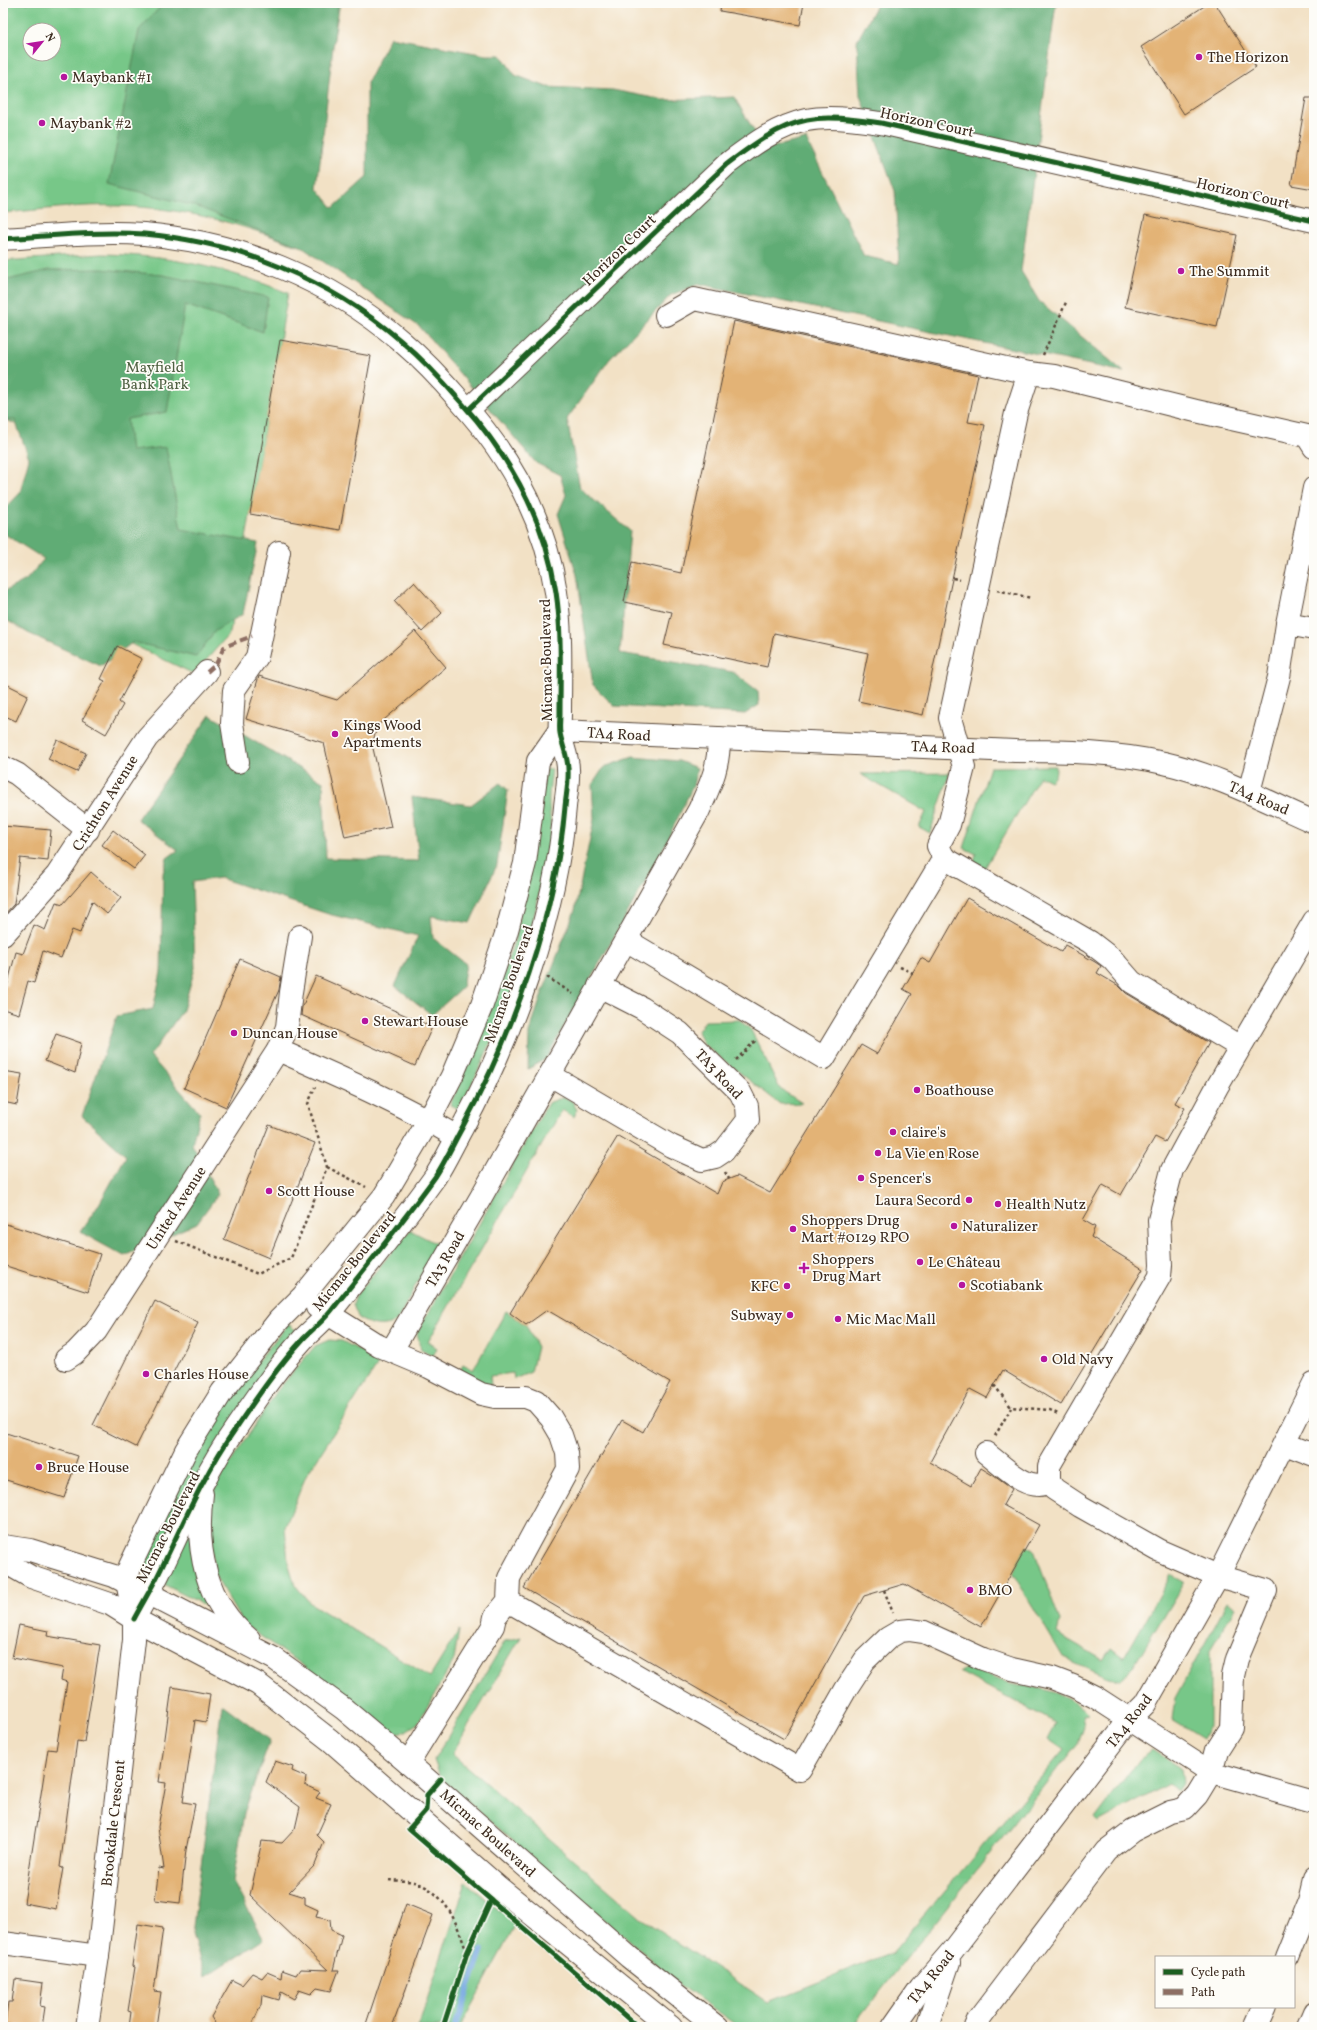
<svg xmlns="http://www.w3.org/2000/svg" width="1317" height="2030" viewBox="0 0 1317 2030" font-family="Vollkorn,serif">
<rect width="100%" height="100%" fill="#fdfcf7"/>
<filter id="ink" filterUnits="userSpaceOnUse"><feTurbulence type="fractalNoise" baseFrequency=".025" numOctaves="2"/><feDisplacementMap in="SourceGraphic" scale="8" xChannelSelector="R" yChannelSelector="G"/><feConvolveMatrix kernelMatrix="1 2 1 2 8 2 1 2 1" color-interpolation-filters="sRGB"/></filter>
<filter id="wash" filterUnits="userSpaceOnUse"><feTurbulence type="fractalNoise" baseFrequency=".012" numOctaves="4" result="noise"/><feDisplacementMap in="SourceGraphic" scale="16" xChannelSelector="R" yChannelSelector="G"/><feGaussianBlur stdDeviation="0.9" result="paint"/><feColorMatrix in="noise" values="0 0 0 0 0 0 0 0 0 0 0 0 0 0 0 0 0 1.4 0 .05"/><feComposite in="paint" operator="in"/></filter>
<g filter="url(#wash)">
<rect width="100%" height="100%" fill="#f2e1c5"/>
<!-- green -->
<g fill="#77c788" stroke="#597853" fill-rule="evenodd">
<path d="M3 3H340L297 246C240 223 183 208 121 206 82 204 42 210 3 213ZM30 30H54V54H30Z"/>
<path d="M101 254C169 255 226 268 288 293L230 633 194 674 81 620 62 517 27 428 3 419V261Z"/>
<path d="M1056 766C1056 773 1056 777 1050 781L1040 776 983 871 974 861 976 854 964 848 990 767Z"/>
<path d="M546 769H552C551 779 549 790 549 800 549 812 552 824 550 836 536 932 504 1024 459 1109L450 1105 494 1001 516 935Z"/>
<polygon points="950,773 930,833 919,827 926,812 860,774"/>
<polygon points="740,1020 751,1030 780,1089 802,1103 780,1104 703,1044 698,1031 705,1021"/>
<polygon points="564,1097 572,1101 577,1110 574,1117 562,1110 428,1342 437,1348 433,1356 421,1350 417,1333 548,1103"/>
<path d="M410 1230 437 1244 397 1321C382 1328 373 1326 359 1319L353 1305 356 1295Z"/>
<path d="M506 1311 526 1325 537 1347 531 1372 514 1379 513 1373 490 1376 491 1385C479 1383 466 1381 460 1370L463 1365 473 1370Z"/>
<path d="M288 1324 298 1332 154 1568 143 1565C162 1522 180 1479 203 1438 227 1397 258 1361 288 1324Z"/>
<polygon points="329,1340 342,1341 380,1361 306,1476 285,1527 288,1562 295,1585 310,1603 430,1677 459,1630 454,1660 418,1723 406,1731 396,1733 383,1727 301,1664 243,1624 214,1574 208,1510 218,1482 277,1391 315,1346"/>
<polygon points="190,1518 214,1610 163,1584"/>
<polygon points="1027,1546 1034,1550 1060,1621 1057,1633 1103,1660 1111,1648 1124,1658 1171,1575 1184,1582 1133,1667 1119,1680 1105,1676 1063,1657 1012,1572"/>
<polygon points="1227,1602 1235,1608 1210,1650 1210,1726 1203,1738 1172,1719 1175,1699"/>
<path d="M521 1637 452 1754 642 1919 768 2002 892 1953 1064 1750 1048 1739 1056 1723 959 1672 967 1667C977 1671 986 1676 996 1679 1032 1691 1059 1684 1088 1714L1082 1715 1084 1726 1078 1743 852 2027H740L683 1987 441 1779 434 1760 505 1641Z"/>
<polygon points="1153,1750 1181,1768 1183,1782 1177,1791 1169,1784 1098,1822 1095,1818 1140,1758"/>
<polygon points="466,1882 516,1924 460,2027 418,2027"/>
</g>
<!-- forest -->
<g fill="#61ac74" stroke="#4e6b49">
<polygon points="164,3 338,3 317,188 333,208 367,177 367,83 390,37 486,55 501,55 515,75 547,87 613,90 664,100 734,97 765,149 806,139 864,256 899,264 895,191 860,96 857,41 878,3 1056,3 1021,271 1039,301 1124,372 699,284 671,295 609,360 567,419 580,488 630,531 620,653 733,672 758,691 759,705 745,714 614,706 593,685 577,575 558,514 566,495 560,475 536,463 420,327 300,246 195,206 109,184 139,30"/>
<polygon points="101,269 163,275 268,297 263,332 185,305 167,412 127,419 131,451 166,447 181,529 258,543 243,614 215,631 196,657 133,642 101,666 28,633 3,618 3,592 26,580 44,559 3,533 3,511 20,493 29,458 15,420 3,420 3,281 49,270"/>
<polygon points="210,715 323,782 326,858 419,861 412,797 471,805 500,783 508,790 497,865 470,923 431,916 433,938 466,964 462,988 432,1015 395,986 418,936 328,914 220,878 192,882 195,968 183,1010 150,1056 200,1113 192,1144 218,1194 197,1223 124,1256 80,1232 98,1206 126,1156 82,1116 117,1016 153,1009 161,972 163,873 167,858 178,850 137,819"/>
<polygon points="633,757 679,761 697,768 693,786 661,853 546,1059 528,1069 529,1033 542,994 575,910 594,819 592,785 604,767"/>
<polygon points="222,1704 270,1740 244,1813 233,1882 264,1939 205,1977 192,1934"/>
</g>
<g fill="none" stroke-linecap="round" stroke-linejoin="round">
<!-- stream -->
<polyline stroke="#76a9e2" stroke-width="5.5" points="455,2027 482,1950"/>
</g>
<g id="blocks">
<!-- building -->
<g fill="#e3b376">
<polygon points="721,3 804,3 800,25 720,11"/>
<polygon points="1209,3 1215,3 1256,67 1184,114 1141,47"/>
<polygon points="1306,98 1314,98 1314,189 1291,185"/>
<polygon points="1145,215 1237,235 1217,327 1125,307"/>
<polygon points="734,321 978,375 968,422 985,425 923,715 858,701 868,653 774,633 767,667 664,645 672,612 624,602 632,562 681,573"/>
<polygon points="280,340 371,356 340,530 250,514"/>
<polygon points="414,582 442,613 422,632 394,601"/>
<polygon points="415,631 446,667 378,725 372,744 391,827 345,837 324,743 246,719 259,676 337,700"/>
<polygon points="117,646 142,659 119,702 123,705 106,734 82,720 105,681 101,679"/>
<polygon points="6,684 28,695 16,721 3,715 3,693"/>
<polygon points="57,740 86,753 77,772 48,759"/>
<polygon points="3,826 51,830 48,861 20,858 14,904 3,916"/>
<polygon points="113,830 145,855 134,869 102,845"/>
<polygon points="91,872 121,898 107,914 92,901 80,933 72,930 61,958 43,951 34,983 28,981 19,1014 3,1009 3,985 7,986 16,952 23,954 34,925 45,930 56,902 63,904"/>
<polygon points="967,898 1061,952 1065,945 1095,962 1101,966 1097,973 1119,986 1126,993 1209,1043 1175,1103 1185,1108 1165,1142 1155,1137 1121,1195 1103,1185 1083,1220 1095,1227 1091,1237 1143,1269 1061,1405 1003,1370 987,1398 970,1389 930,1462 971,1486 981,1468 994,1476 1012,1489 1003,1505 1039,1525 981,1627 904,1584 864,1596 784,1739 524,1588 622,1420 643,1432 670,1382 547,1310 526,1325 510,1313 618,1136 717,1194 722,1182 737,1176 770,1193 861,1045 877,1054 912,994 903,989 921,958 930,963"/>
<polygon points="240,959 281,977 279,990 226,1107 184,1088"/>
<polygon points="316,976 432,1027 415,1066 301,1015 302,1007"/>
<polygon points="56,1034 81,1043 75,1073 45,1061"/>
<polygon points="3,1071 22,1074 17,1105 3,1102"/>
<polygon points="269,1125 315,1143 269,1258 224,1239"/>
<polygon points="3,1223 100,1254 88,1292 3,1265"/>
<polygon points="155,1301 198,1323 136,1447 93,1425"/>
<polygon points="3,1432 78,1456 64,1498 3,1479"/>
<polygon points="19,1625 48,1631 47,1636 100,1645 84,1742 77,1741 60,1867 63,1868 56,1909 24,1903 48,1749 56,1750 67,1682 61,1680 63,1668 12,1658"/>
<polygon points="172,1687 210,1694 206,1722 195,1720 183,1802 195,1804 186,1850 180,1903 155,1900 159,1868 164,1869 158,1827 166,1783 159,1782"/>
<polygon points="275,1761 293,1767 292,1771 306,1777 305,1785 320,1792 316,1798 331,1804 317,1835 324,1842 315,1865 289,1892 305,1897 305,1904 318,1910 316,1917 330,1920 331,1930 342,1935 333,1970 339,1970 331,1991 317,1988 311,1994 299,1990 294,1999 281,1992 279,2000 262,1995 261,2005 251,2027 217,2027 211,2017 232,1980 242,1985 252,1973 262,1978 267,1972 281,1978 282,1970 296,1975 300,1969 328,1970 250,1895 262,1841 282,1843 295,1829 300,1807 266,1782"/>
<polygon points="406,1904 433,1915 392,2027 365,2027"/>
<polygon points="138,1924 163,1928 154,1991 161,1992 156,2027 129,2027 131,2012 128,2011 135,1967 132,1966"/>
<polygon points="15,1979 43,1983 40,2006 45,2007 42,2027 5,2024 8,2002 12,2002"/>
</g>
</g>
</g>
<g filter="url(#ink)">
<use href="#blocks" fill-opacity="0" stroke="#564537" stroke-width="1"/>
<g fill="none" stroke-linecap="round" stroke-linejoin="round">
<defs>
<g id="minor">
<path d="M3 239C50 236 97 231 144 234 238 242 329 279 401 341 422 359 442 380 460 401 509 455 545 520 556 592 562 632 560 673 560 714 560 719 559 728 560 733 562 745 568 757 568 769 569 782 566 795 565 807 556 914 513 1034 462 1128 453 1144 445 1162 435 1177 402 1223 366 1267 331 1311 323 1321 313 1329 304 1338 279 1365 257 1397 236 1428 205 1472 184 1521 161 1569 153 1586 143 1602 134 1619"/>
<polyline points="666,315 694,299 1029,373 1054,376 1196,411 1307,436 1314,447"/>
<polyline points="1029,373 1016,413 950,718 964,767 949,825 938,846 944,858 1090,942 1112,959 1132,982 1240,1047"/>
<path d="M468 410 727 164C751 146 777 126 807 120 830 115 858 120 881 123L1314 221"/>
<polyline points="1287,624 1314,488"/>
<path d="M559 731 1015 751C1065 751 1114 752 1164 763 1217 775 1264 800 1314 822"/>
<polyline points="238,762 232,723 234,690 257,657 279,552"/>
<polyline points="3,767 17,774 88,830"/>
<polyline points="1249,792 1279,677 1287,624 1314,629"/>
<polyline points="3,935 57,875 147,738 207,672"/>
<polyline points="626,940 824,1058 944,858"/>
<path d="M278 1050C339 1077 400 1103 457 1137"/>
<polyline points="550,1075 671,1146 702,1160 715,1157 724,1151 748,1120 747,1106 740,1092 680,1033 642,1008 599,986"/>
<polyline points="317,1307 379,1346 429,1367 481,1394 495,1397 526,1397 536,1401 551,1418 561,1435 567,1453 568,1469 509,1578 508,1601 495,1617 493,1626 408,1763"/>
<path d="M392 1350 481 1197 699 810C711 783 719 768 719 738"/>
<polyline points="66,1359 75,1353 96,1331 278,1050 287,1027 291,992 300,936"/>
<polyline points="1285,1444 1314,1455"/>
<path d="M986 1453C1002 1465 1028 1494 1049 1482"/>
<path d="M202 1494C195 1548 205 1603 249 1639"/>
<polyline points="3,1546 30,1550 114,1576 275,1659 344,1709 408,1763 629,1957 717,2027"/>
<polyline points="3,1561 31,1577 110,1604 134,1619 258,1684 330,1740 497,1886 671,2027"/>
<polyline points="508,1601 800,1770 846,1689 865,1660 888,1638 900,1631 910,1630 924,1632 983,1659 1012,1669 1052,1678 1073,1686 1095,1697 1211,1772 1314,1801"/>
<polyline points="3,1943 98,1956"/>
<polyline points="1286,1957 1309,1900 1314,1879"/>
<polyline points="87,2027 98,1956 134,1640 134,1619 127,1581 130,1566 186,1450 222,1392 279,1320 303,1296 384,1196 429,1120 452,1076 482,1005 506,934 525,863 538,761 559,731"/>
<polyline points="893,2027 921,1987 952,1951 1129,1720 1145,1704 1218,1576 1314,1383"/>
<polyline points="927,2027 949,1962"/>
<polyline points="975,2027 978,2020 1106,1851 1132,1831 1170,1812 1184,1809 1197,1795 1211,1772 1217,1750 1231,1728 1233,1676 1237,1659 1266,1590 1218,1576 1158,1550 1080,1506 1054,1489 1049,1482 1049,1466 1160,1276 1161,1265 1159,1220 1172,1170 1217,1087 1314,921"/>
<polyline points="1255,2027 1264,2007"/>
</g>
<polyline id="highway" points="1308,2027 1314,2013"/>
</defs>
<!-- minor casing -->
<use href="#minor" stroke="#564537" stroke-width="24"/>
<!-- highway casing -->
<use href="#highway" stroke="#564537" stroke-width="24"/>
<!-- path -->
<g stroke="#564537" stroke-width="2.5" stroke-dasharray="3 3" stroke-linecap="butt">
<polyline points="1043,355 1067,300"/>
<polyline points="953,578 960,580"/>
<polyline points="997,590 1031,598"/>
<polyline points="900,967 913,973"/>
<polyline points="547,977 573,994"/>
<polyline points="736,1060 756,1040"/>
<polyline points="327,1167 366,1187"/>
<polyline points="725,1172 729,1179"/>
<polyline points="176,1241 258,1274 291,1258 327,1167 308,1104 315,1087"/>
<polyline points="994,1385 1011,1407 1050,1410 1058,1414"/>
<polyline points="995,1436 1011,1408"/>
<polyline points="884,1590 893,1613"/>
<path d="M389 1880C398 1881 410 1880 418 1883 448 1896 457 1924 467 1953"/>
</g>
<!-- minor -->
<use href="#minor" stroke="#fff" stroke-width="22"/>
<!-- highway -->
<use href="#highway" stroke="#fff" stroke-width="22"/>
<!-- quiet -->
<polyline stroke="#8d6e63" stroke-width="4" stroke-dasharray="8 4" stroke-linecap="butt" points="207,672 216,664 224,647 252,636"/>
<defs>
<g id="cycleway">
<path d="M3 239C50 236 97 231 144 234 238 242 329 279 401 341 422 359 442 380 460 401 509 455 545 520 556 592 562 632 560 673 560 714 560 719 559 728 560 733 562 745 568 757 568 769 569 782 566 795 565 807 556 914 513 1034 462 1128 453 1144 445 1162 435 1177 402 1223 366 1267 331 1311 323 1321 313 1329 304 1338 279 1365 257 1397 236 1428 205 1472 184 1521 161 1569 153 1586 143 1602 134 1619"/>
<path d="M468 410 727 164C751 146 777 126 807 120 830 115 858 120 881 123L1314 221"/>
<polyline points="441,1779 427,1795 426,1810 409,1829 638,2027"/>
<polyline points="443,2027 467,1953 491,1900"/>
</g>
</defs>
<!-- cycleway casing -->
<use href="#cycleway" stroke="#fdfcf7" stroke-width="8"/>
<!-- cycleway -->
<use href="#cycleway" stroke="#1b5e20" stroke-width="5"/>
</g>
</g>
<!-- markers -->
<g fill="#b5179e" stroke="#fdfcf7" stroke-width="1.5">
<circle cx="1199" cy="57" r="4"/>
<circle cx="64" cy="77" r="4"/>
<circle cx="42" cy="123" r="4"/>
<circle cx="1181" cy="271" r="4"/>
<circle cx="335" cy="734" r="4"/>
<circle cx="365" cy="1021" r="4"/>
<circle cx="234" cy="1033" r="4"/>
<circle cx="917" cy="1090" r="4"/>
<circle cx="893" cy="1132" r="4"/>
<circle cx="878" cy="1153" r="4"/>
<circle cx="861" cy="1178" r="4"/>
<circle cx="269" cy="1191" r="4"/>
<circle cx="969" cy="1200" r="4"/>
<circle cx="998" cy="1204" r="4"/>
<circle cx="954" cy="1226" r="4"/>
<circle cx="793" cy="1229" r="4"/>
<circle cx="920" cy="1262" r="4"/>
<path d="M802 1262h4v4h4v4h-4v4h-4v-4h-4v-4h4z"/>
<circle cx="962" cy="1285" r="4"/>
<circle cx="787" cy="1286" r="4"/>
<circle cx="790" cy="1315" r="4"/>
<circle cx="838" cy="1319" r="4"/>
<circle cx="1044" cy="1359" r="4"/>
<circle cx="146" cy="1374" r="4"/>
<circle cx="39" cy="1467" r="4"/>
<circle cx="970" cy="1590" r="4"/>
</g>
<g text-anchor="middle" stroke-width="3.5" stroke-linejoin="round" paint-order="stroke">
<!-- poi labels -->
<g font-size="15" fill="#3b2a1e" stroke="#fdfcf7" text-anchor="start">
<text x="1207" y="62">The Horizon</text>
<text x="72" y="82">Maybank #1</text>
<text x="50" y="128">Maybank #2</text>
<text x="1189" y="276">The Summit</text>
<text x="343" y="730">Kings Wood<tspan x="343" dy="17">Apartments</tspan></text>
<text x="373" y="1026">Stewart House</text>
<text x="242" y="1038">Duncan House</text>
<text x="925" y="1095">Boathouse</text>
<text x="901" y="1137">claire's</text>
<text x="886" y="1158">La Vie en Rose</text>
<text x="869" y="1183">Spencer's</text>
<text x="277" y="1196">Scott House</text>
<text x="961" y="1205" text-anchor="end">Laura Secord</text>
<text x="1006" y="1209">Health Nutz</text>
<text x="801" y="1225">Shoppers Drug<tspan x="801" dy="17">Mart #0129 RPO</tspan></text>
<text x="962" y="1231">Naturalizer</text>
<text x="812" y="1264">Shoppers<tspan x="812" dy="17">Drug Mart</tspan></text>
<text x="928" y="1267">Le Château</text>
<text x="970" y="1290">Scotiabank</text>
<text x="779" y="1291" text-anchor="end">KFC</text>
<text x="782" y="1320" text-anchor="end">Subway</text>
<text x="846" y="1324">Mic Mac Mall</text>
<text x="1052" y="1364">Old Navy</text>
<text x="154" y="1379">Charles House</text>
<text x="47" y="1472">Bruce House</text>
<text x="978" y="1595">BMO</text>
</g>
<!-- street labels -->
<g font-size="15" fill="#3b2a1e" stroke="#fdfcf7">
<text transform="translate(927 122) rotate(12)" y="5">Horizon Court</text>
<text transform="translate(1243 193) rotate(13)" y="5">Horizon Court</text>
<text transform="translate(619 250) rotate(-44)" y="5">Horizon Court</text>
<text transform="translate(546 660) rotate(-91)" y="5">Micmac Boulevard</text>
<text transform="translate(619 734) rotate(3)" y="5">TA4 Road</text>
<text transform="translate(943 747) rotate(2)" y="5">TA4 Road</text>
<text transform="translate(1259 798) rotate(23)" y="5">TA4 Road</text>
<text transform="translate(105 803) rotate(-58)" y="5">Crichton Avenue</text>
<text transform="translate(509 984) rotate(-71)" y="5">Micmac Boulevard</text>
<text transform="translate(719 1074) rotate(47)" y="5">TA3 Road</text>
<text transform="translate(176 1208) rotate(-57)" y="5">United Avenue</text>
<text transform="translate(445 1259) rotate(-60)" y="5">TA3 Road</text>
<text transform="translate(354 1261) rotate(-51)" y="5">Micmac Boulevard</text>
<text transform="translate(168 1527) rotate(-63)" y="5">Micmac Boulevard</text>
<text transform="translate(1129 1721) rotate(-52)" y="5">TA4 Road</text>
<text transform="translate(113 1823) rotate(-84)" y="5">Brookdale Crescent</text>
<text transform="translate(488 1833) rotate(42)" y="5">Micmac Boulevard</text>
<text transform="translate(931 1977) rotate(-51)" y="5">TA4 Road</text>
</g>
<!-- park labels -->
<g font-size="15" fill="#506143" stroke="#fdfcf7">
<text x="155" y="372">Mayfield<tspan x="155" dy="17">Bank Park</tspan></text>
</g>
</g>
<!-- margin -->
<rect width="1317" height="2030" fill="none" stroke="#fdfcf7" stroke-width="16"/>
<!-- legend -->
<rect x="1155" y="1956" width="140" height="52" fill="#fdfcf7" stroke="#afa8a0"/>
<rect x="1163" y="1969" width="20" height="6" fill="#1b5e20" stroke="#afa8a0"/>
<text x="1191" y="1976" font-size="12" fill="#3b2a1e">Cycle path</text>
<rect x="1163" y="1989" width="20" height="6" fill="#8d6e63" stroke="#afa8a0"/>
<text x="1191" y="1996" font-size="12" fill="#3b2a1e">Path</text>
<!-- north arrow -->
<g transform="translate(42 42) rotate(60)"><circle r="19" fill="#fdfcf7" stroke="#afa8a0"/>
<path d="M0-3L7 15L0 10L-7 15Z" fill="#b5179e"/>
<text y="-6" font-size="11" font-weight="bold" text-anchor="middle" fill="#3b2a1e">N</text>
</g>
</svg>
